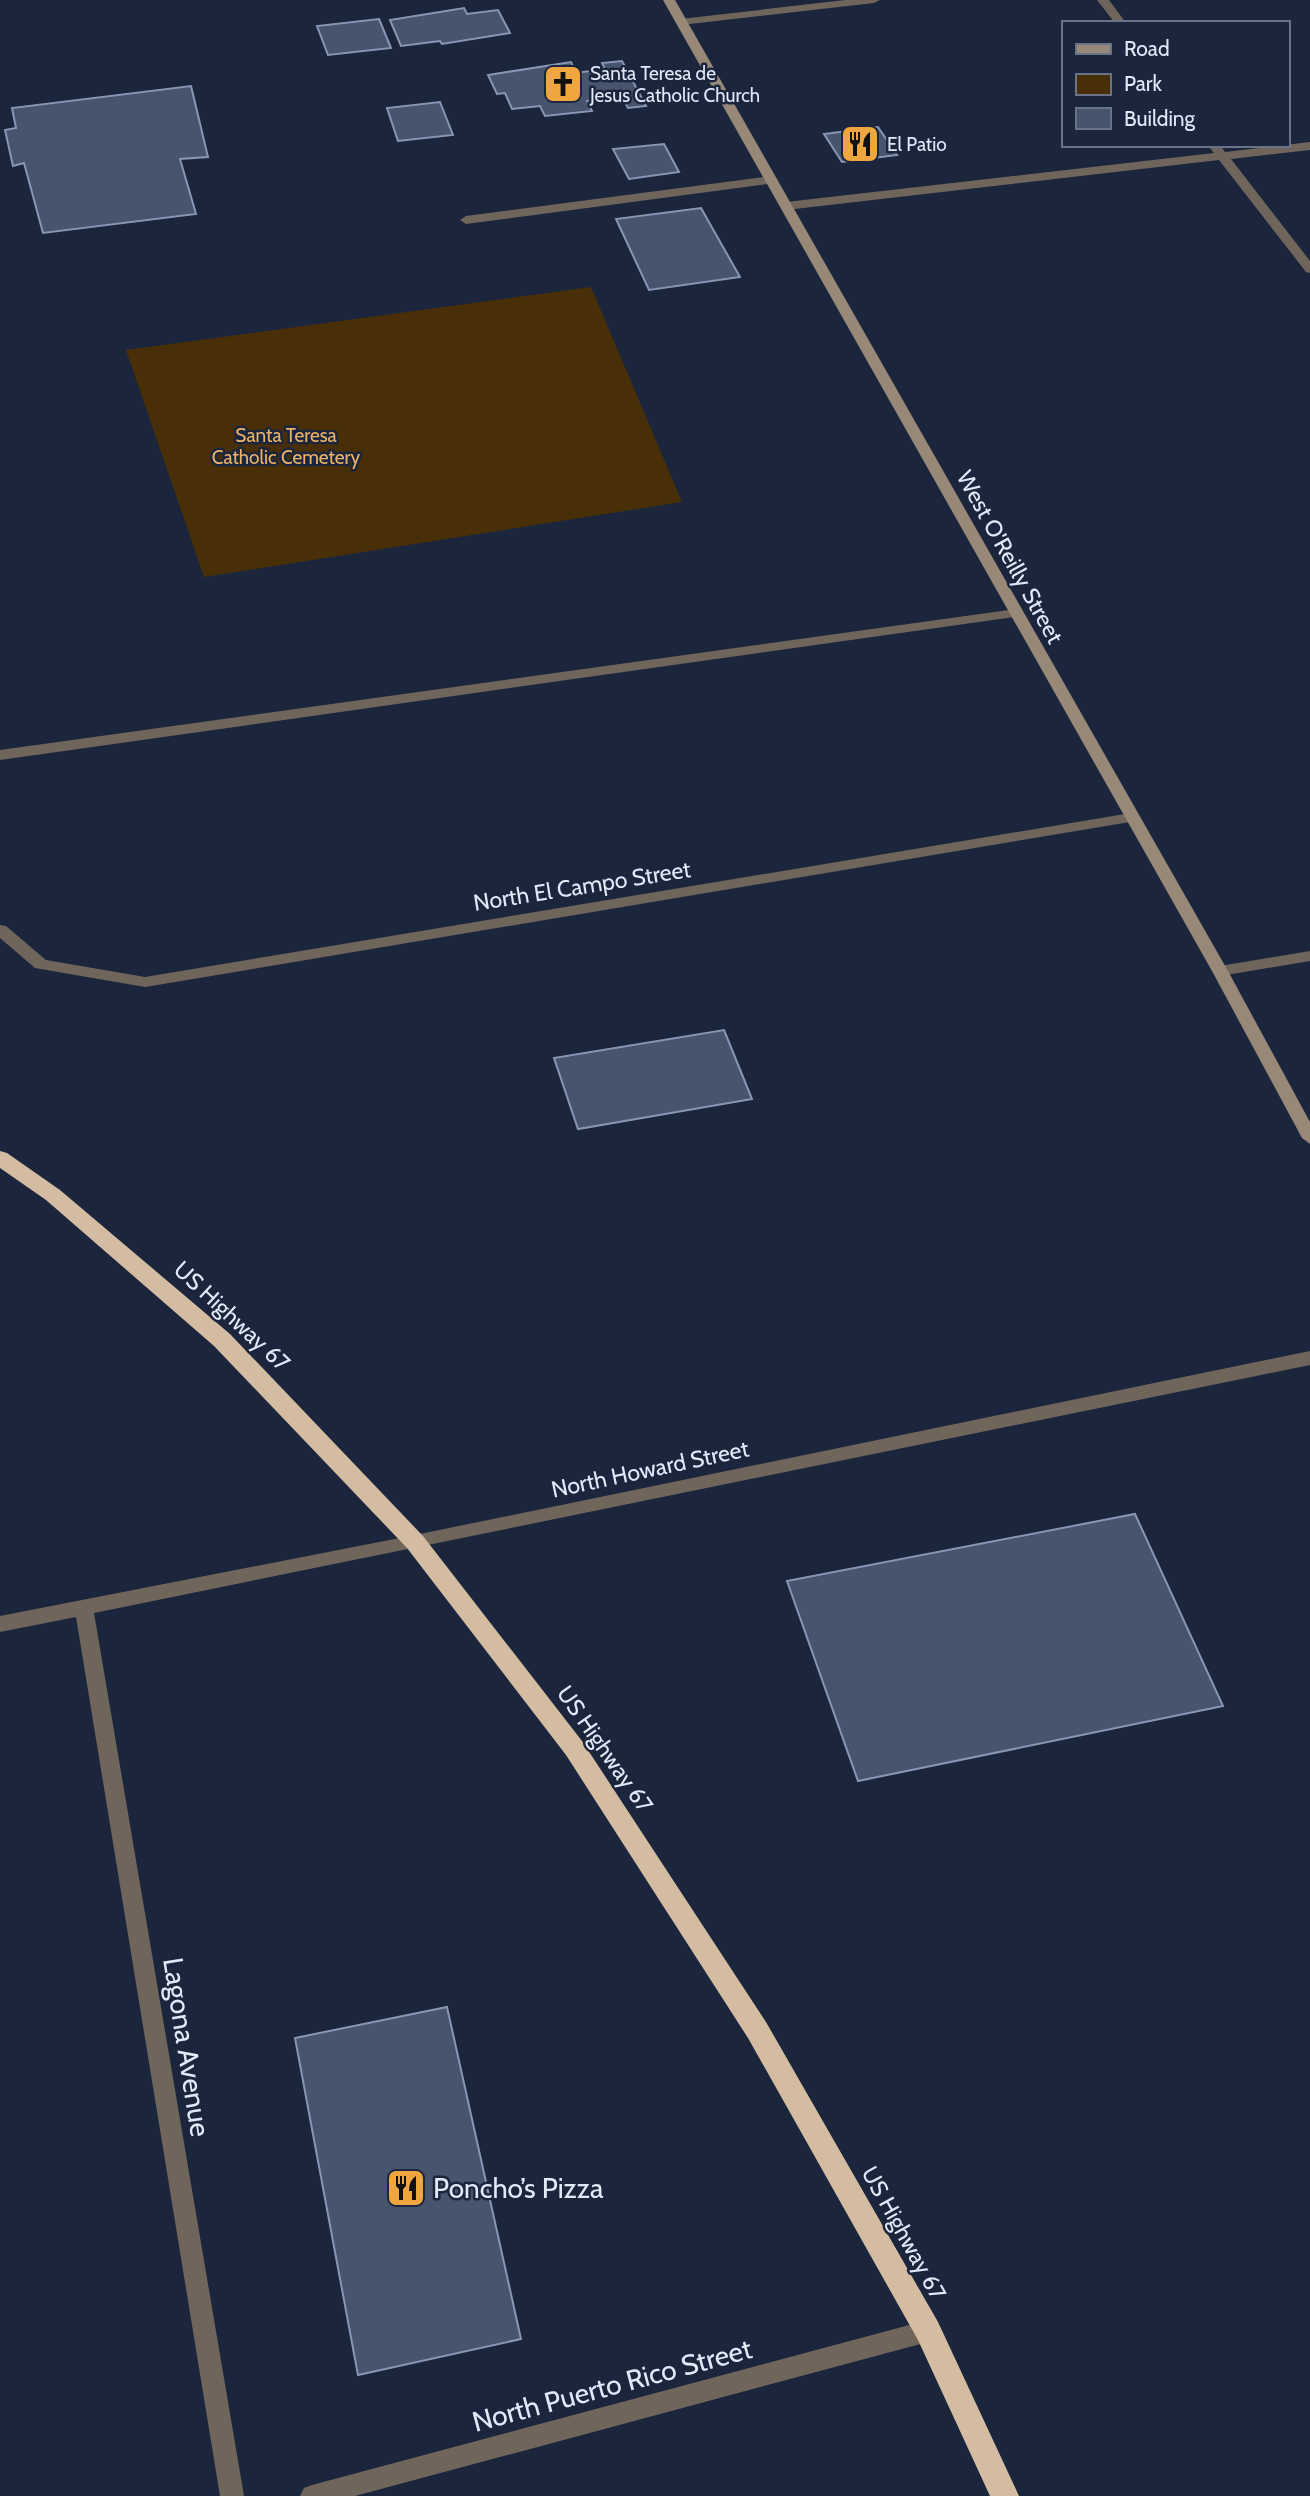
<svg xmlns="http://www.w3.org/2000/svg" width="1310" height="2496" viewBox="0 0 1310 2496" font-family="Cabin,sans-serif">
<rect width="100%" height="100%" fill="#1b263d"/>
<!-- green -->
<polygon fill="#492f07" points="591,287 682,502 204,577 126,350"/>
<!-- building -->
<g fill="#47546d" stroke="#8796b2" stroke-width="2">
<polygon points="464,8 467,14 498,10 510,33 442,44 440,41 401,46 390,20"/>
<polygon points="379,19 391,48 328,55 317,26"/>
<polygon points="622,61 646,106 628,108 622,97 587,101 592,111 545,116 540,106 512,109 505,93 497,94 488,75 571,62 576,73 605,69 602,63"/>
<polygon points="191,86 208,157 180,159 196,214 43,233 24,163 13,166 5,130 16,128 12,108"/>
<polygon points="440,102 453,135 398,141 387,108"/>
<polygon points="878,127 897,155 842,162 824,134"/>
<polygon points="664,144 679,172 629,179 613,149"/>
<polygon points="701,208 740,277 649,290 616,219"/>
<polygon points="724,1030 752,1099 578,1129 554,1058"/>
<polygon points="1135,1514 1223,1706 858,1781 787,1581"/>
<polygon points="447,2007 521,2339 358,2375 295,2038"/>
</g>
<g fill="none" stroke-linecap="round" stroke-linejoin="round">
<!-- lane -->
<g fill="#6f655b" fill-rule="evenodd">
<polygon points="772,176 778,180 776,183 466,224 460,220 466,216"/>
<polygon points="1016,609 1021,610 1021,616 0,760 0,750"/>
</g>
<!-- street -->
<g fill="#6f655b" fill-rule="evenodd">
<polygon points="845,0 880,0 874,3 681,25 675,22 681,19"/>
<polygon points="1097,0 1109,0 1126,23 1115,23"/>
<polygon points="1310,142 1310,150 1231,159 1310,261 1310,273 1306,272 1219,160 786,210 780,206 786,202 1214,153 1210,148 1213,145 1220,145 1225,152"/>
<polygon points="1131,813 1139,818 1136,821 145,987 35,968 0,938 0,925 6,926 46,960 145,977"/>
<polygon points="1310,951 1310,961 1220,976 1212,971 1220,966"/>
<polygon points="1310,1351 1310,1365 94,1613 244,2496 220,2496 76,1617 0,1632 0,1616 415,1535"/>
<polygon points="928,2320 936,2323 939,2331 936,2339 928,2342 355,2496 300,2496 304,2488 312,2485"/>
</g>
<!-- secondary -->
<polygon fill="#978877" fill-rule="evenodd" points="663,0 675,0 1228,971 1310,1122 1310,1144 1302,1138 1212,971"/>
<!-- highway -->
<polygon fill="#d3bca1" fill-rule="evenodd" points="0,1151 7,1153 60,1190 230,1334 423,1536 582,1741 766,2022 938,2322 1019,2496 990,2496 918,2340 748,2038 566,1755 407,1548 214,1346 46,1200 0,1168"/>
</g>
<!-- icons -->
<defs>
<symbol id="church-square" viewBox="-11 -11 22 22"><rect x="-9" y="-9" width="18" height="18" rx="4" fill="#f0a63f" stroke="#1b263d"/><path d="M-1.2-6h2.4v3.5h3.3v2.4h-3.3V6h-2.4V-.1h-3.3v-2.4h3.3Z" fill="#111"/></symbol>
<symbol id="restaurant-square" viewBox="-11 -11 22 22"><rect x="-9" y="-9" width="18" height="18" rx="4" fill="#f0a63f" stroke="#1b263d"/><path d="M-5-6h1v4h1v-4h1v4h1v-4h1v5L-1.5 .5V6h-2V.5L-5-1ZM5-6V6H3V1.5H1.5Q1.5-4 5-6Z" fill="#111"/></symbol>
</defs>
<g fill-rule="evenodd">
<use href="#church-square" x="541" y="62" width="44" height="44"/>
<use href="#restaurant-square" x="838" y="122" width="44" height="44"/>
<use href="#restaurant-square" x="384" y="2166" width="44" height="44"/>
</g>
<g text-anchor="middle" stroke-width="5" stroke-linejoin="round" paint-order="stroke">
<!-- far-poi labels -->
<g font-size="19" fill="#e1e9f8" stroke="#1b263d" text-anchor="start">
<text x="590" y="80">Santa Teresa de<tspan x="590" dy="22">Jesus Catholic Church</tspan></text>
<text x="887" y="151">El Patio</text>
</g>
<!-- far-park labels -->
<g font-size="19" fill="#eeb266" stroke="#1b263d">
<text x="286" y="442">Santa Teresa<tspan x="286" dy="22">Catholic Cemetery</tspan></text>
</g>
<!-- street labels -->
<g font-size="23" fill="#e1e9f8" stroke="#1b263d">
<text transform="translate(1010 557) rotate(61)" y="8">West O'Reilly Street</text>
<text transform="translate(582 886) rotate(-9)" y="8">North El Campo Street</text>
<text transform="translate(232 1316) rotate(43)" y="8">US Highway 67</text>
<text transform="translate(650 1469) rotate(-12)" y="8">North Howard Street</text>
<text transform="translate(605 1749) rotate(55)" y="8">US Highway 67</text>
<text transform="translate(904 2233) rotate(61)" y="8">US Highway 67</text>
</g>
<!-- near-street labels -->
<g font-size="28" fill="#e1e9f8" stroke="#1b263d">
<text transform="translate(187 2047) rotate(81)" y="10">Lagona Avenue</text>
<text transform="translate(612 2385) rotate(-15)" y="10">North Puerto Rico Street</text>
</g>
<!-- near-poi labels -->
<g font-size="28" fill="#e1e9f8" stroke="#1b263d" text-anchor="start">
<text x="433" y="2198">Poncho’s Pizza</text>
</g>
</g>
<!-- legend -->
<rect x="1062" y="21" width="228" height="126" fill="#1b263d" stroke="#6a7488" stroke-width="2"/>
<rect x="1076" y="44" width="35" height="10" fill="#978877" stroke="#6a7488" stroke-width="2"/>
<text x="1124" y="56" font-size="21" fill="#e1e9f8">Road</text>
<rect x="1076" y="74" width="35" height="21" fill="#492f07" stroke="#6a7488" stroke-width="2"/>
<text x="1124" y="91" font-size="21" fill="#e1e9f8">Park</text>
<rect x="1076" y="108" width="35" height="21" fill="#47546d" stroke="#6a7488" stroke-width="2"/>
<text x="1124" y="126" font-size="21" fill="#e1e9f8">Building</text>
</svg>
